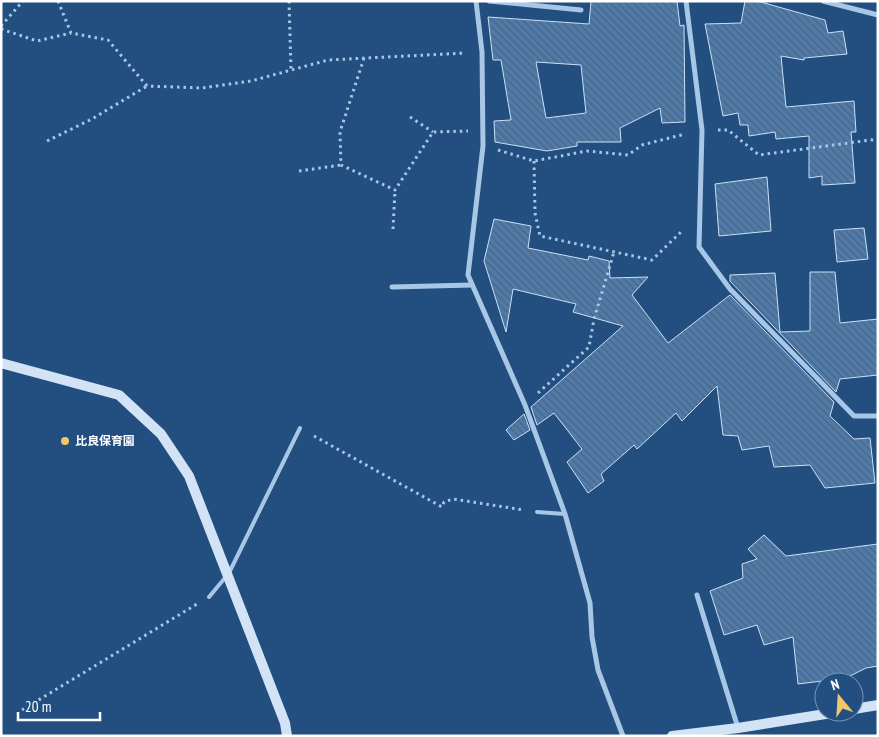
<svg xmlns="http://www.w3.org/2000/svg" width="879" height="737" viewBox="0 0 879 737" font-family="'PT Sans Narrow','Noto Sans JP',sans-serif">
<defs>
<pattern id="building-back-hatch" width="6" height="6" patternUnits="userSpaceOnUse" patternTransform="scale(1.25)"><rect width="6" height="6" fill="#4f7bab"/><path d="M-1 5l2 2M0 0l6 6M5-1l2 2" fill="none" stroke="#4e647c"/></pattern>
</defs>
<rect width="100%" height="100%" fill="#224f80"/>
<!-- building -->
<g fill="url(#building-back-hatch)" stroke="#cce0f5" fill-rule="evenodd">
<path d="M591 1H677L680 26 684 25 685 122 662 123 660 108 620 128 621 142H577V146L547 151 495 142 494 121 511 120 501 60H493L488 17 589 24ZM536 62 581 65 586 113 546 118Z"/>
<polygon points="745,1 757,1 825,20 828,33 843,31 847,54 804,58 804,60 781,56 786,107 854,101 856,132 851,132 855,183 822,185 822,176 809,178 809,136 776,139 775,132 749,136 748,125 740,125 738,113 723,116 705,24 741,23"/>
<polygon points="767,177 771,231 719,236 715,184"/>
<polygon points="494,219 531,226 528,248 588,260 589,256 609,261 610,278 648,277 632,295 668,343 730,295 834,402 830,416 854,439 870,438 875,483 825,488 810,465 774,467 769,446 742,450 738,436 723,435 717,386 682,421 676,413 637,449 634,445 601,474 604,481 588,493 567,462 582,449 554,413 537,425 531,407 623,326 573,312 576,304 513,289 506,332 484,261"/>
<polygon points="864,228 868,259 837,262 834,230"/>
<polygon points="810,272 835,272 840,323 878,319 878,375 840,379 836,392 730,281 730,275 775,273 780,332 810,331"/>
<polygon points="524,414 530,430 514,440 506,430"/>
<polygon points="764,535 786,556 878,544 878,666 866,668 846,678 798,684 793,637 764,645 757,625 724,635 710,591 743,578 742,564 757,559 748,549"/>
</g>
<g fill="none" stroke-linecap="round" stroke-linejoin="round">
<!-- path -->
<g stroke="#a8c7e7" stroke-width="3" stroke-dasharray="2.5 4" stroke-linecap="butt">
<polyline points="58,1 71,33 108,40 147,86 202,88 251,81 328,60 466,53"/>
<polyline points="289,1 291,70"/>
<polyline points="1,26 23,1"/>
<polyline points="1,29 37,41 71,33"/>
<polyline points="364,58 340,132 341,165 395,190 433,132 468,131"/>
<polyline points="410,117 433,132"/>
<polyline points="718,130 728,130 759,155 878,139"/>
<polyline points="47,141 92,119 147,86"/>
<polyline points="498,150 534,161 587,151 628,155 642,145 685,134"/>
<polyline points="534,161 535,213 540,236 652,260 683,230"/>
<polyline points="299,171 341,165"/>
<polyline points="393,229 395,190"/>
<polyline points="538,393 589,347 594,319 614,252"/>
<polyline points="314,436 442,507 444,502 453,499 524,510"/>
<polyline points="22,710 197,604"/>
</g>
<!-- lane -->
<g stroke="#a8c7e7" stroke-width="4">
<polyline points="537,512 565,514"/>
<polyline points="209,597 229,573 300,428"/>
</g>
<!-- street -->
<g stroke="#a8c7e7" stroke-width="5">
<polyline points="476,1 482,52 483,146 468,275 525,405 565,514 590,603 592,637 598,670 623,736"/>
<polyline points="489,1 581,10"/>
<polyline points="686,1 702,130 699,247 730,289 854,416 878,416"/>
<polyline points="823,1 878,15"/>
<polyline points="392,287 472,285"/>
<polyline points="697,595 738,728"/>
</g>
<!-- secondary -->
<g stroke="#d3e3f6" stroke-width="10">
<polyline points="1,363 119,395 161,434 189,476 285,723 287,736"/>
<polyline points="854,709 878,705"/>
<polyline points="672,736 738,728 838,712"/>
</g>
</g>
<!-- markers -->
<circle fill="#f2c76b" stroke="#224f80" stroke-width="2" cx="65" cy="441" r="5"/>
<g text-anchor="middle" stroke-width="4.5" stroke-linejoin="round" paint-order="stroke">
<!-- poi labels -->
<g font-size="12" font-weight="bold" fill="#fff" stroke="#224f80" text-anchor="start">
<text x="75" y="445">比良保育園</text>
</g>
</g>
<!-- border -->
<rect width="879" height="737" fill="none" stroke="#ffffff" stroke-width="5"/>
<!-- north arrow -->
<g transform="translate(839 697) rotate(342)"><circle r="24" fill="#224f80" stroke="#7a95b3"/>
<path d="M0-4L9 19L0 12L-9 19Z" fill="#f2c76b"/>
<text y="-8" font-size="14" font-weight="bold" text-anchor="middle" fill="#ffffff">N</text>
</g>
<!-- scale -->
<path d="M18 712v8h82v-8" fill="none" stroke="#ffffff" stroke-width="2.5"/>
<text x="25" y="712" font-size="15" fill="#ffffff" stroke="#224f80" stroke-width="4" paint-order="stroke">20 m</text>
</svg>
